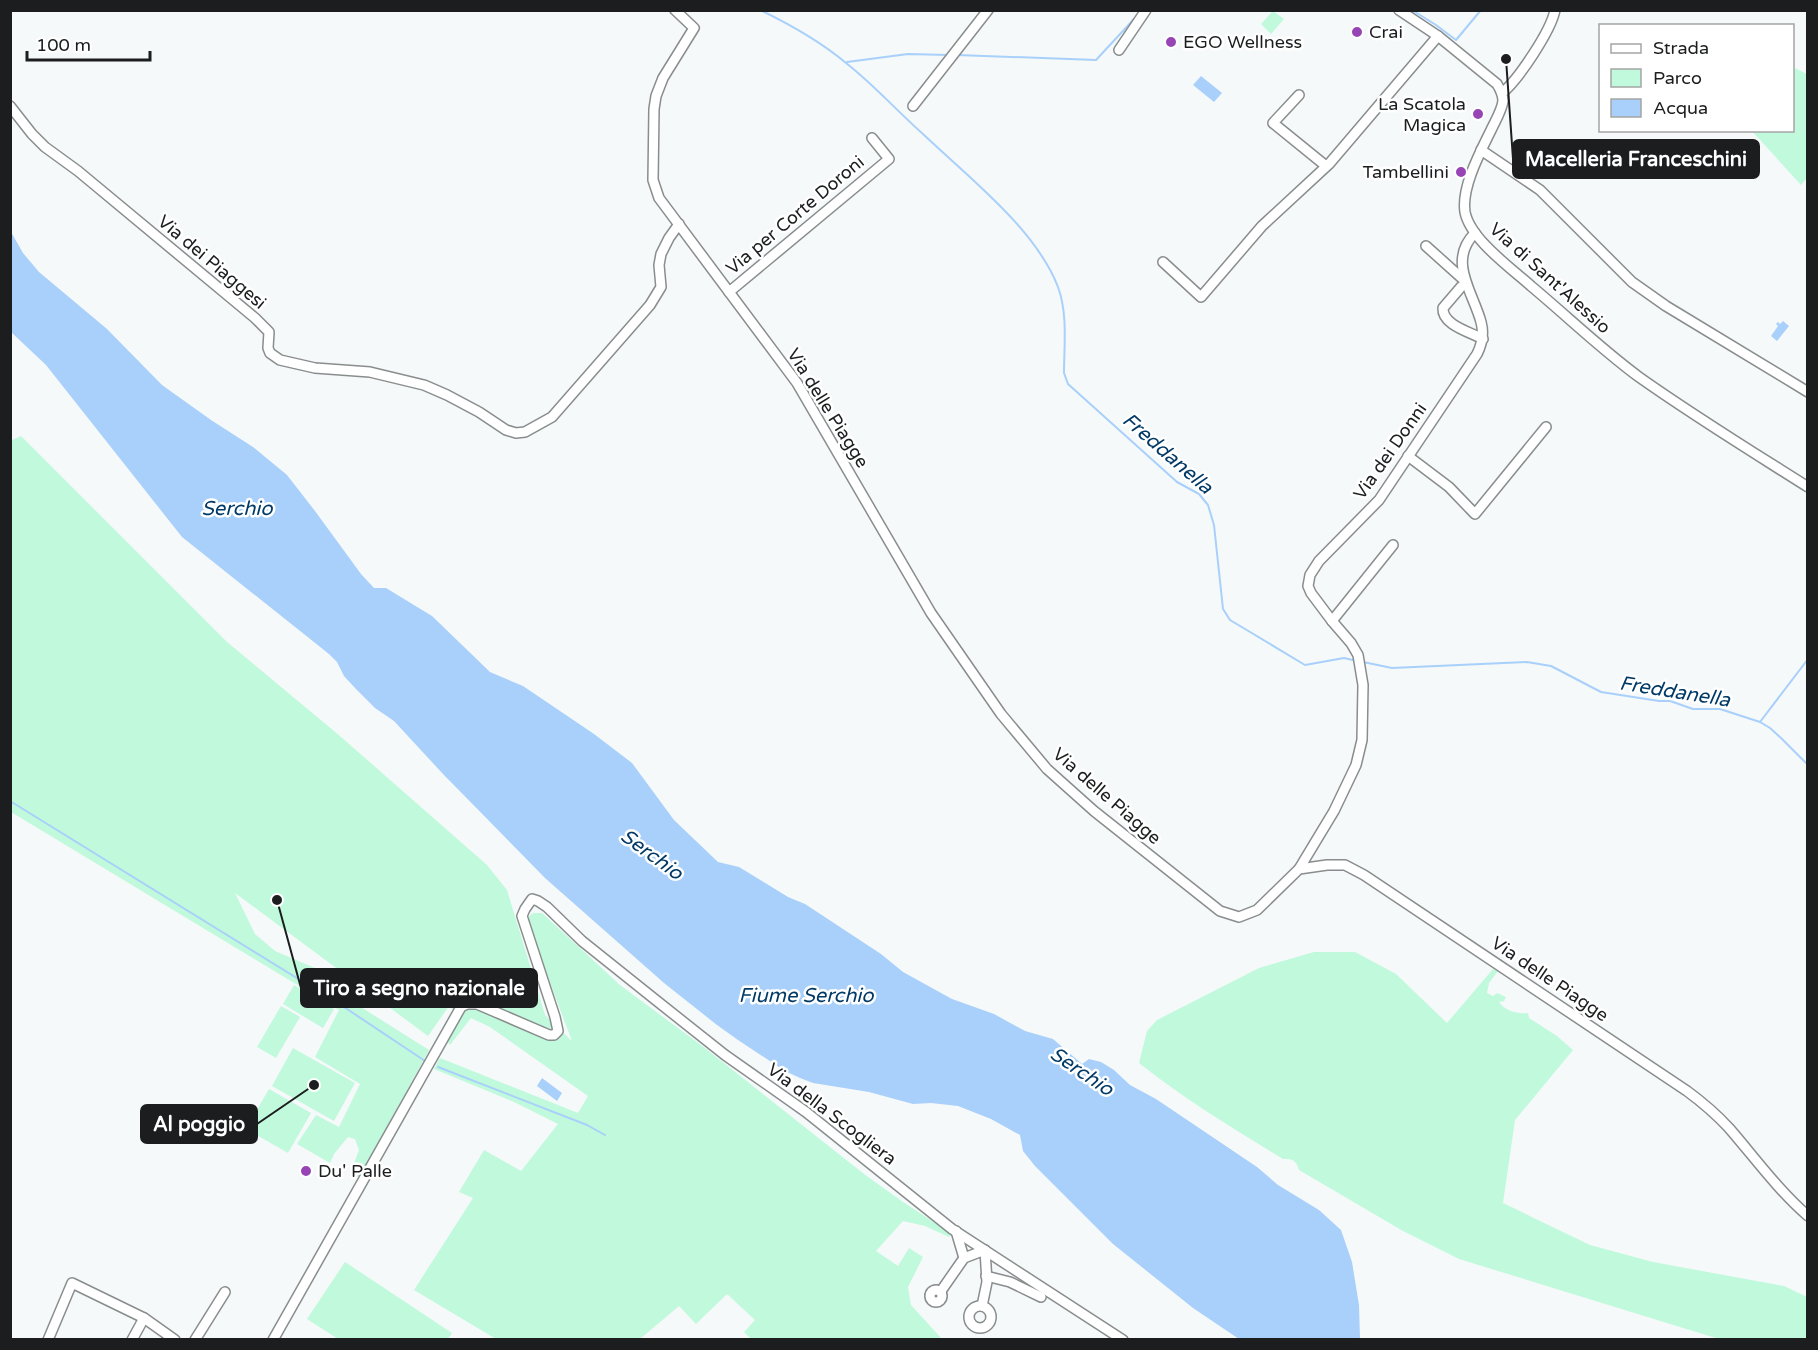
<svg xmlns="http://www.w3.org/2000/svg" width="1818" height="1350" viewBox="0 0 1818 1350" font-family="'Varela Round',sans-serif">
<rect width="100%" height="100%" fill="#f5f9fa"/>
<!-- green -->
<g fill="#c1f9dc">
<polygon points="1273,11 1284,19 1271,34 1261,24"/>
<polygon points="1793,67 1807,74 1807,178 1801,185 1752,131 1792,130"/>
<polygon points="21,436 227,642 340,736 487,865 507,890 545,1015 572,1041 526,919 533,913 542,913 620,985 701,1045 864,1174 903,1202 952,1234 949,1237 925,1226 903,1221 876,1251 898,1266 909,1248 923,1257 908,1287 911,1305 942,1339 751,1339 744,1332 755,1320 727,1294 696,1324 679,1306 640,1339 496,1339 414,1290 473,1198 459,1192 484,1150 521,1171 558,1124 514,1102 434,1069 440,1058 578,1113 588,1096 490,1027 471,1018 450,1045 446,1039 461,1013 453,1010 449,1006 428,1036 235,893 255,934 275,951 336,977 329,987 429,1050 359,1178 351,1171 359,1150 355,1139 348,1137 334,1154 330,1163 297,1144 316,1115 339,1127 360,1084 315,1057 339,1010 11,812 10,441"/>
<path d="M1314 952H1355L1396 974 1447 1023 1493 969 1498 971 1489 983 1487 993 1493 996 1497 993 1506 997 1504 1001 1499 1002C1505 1011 1517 1014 1528 1013L1529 1018 1557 1036 1573 1050 1515 1120 1503 1203 1590 1245 1653 1262 1784 1286 1807 1297V1339H1719L1459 1259 1403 1231 1299 1170C1296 1160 1293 1159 1283 1159 1234 1129 1184 1099 1139 1063L1147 1031 1157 1020 1259 968Z"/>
<polygon points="294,985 334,1009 323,1028 283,1004"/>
<polygon points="281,1006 300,1017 276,1058 257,1047"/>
<polygon points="293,1048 355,1083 334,1121 272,1086"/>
<polygon points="269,1089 311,1113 288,1153 246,1129"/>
<polygon points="345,1262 452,1333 448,1339 338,1339 307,1319"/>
</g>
<!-- water -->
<g fill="#a9d0fa">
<polygon points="1201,76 1222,93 1214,102 1193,85"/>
<polygon points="11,232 23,253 39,272 107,329 162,385 211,420 253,447 287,475 315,511 361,574 374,588 386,588 432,616 490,672 523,686 594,734 632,763 674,820 718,862 739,867 788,897 805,904 881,954 903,972 952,999 994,1014 1025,1031 1053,1039 1082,1064 1089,1059 1101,1062 1114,1070 1130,1085 1156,1099 1257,1167 1278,1185 1319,1210 1341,1230 1352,1262 1359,1305 1360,1339 1239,1339 1193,1308 1113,1244 1035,1166 1023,1151 1020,1135 991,1119 958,1106 931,1103 913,1104 869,1092 813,1083 800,1078 785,1071 738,1040 717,1025 664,983 545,878 443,774 394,721 375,708 355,688 344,676 337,662 329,654 182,537 46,365 11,332"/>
<polygon points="1783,321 1789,326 1777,341 1771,336 1778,326 1776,324 1778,322 1780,324"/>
<polygon points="542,1078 562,1093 557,1101 537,1086"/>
</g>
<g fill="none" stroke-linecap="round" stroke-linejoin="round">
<!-- stream -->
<g stroke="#a9d0fa" stroke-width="2">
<path d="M760 10C789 24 822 43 846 63 873 84 897 111 923 134 967 176 1036 229 1058 287 1068 314 1064 346 1064 373L1068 384 1177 482 1199 494 1208 505 1214 525 1223 609 1230 620 1305 665 1344 658 1357 661"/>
<polyline points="1412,10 1436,25 1456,40 1481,10"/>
<polyline points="957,55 1096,60 1134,19"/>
<polyline points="847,62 908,54 948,55"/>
<polyline points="1363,662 1392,668 1527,662 1551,666 1601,692 1659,701 1670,701 1693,709 1720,709 1760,722 1770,728 1781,738 1808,765"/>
<polyline points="1760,722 1808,659"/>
<polyline points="10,801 347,1009 425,1061"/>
<polyline points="438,1067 587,1125 605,1135"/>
</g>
<defs>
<g id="minor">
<path d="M675 10 694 28 663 78 656 96 654 109 653 180 659 198 797 383 931 613 1001 714 1047 769 1094 811 1220 911 1239 917 1257 910 1299 869 1327 865H1345L1364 875 1687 1091C1702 1102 1716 1114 1729 1128 1755 1158 1778 1190 1808 1216"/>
<path d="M1399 10 1438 36 1497 84C1500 89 1503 94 1503 101 1502 109 1497 118 1493 126 1482 149 1461 186 1465 212 1470 239 1511 268 1531 286 1567 316 1601 349 1639 377 1694 416 1751 451 1808 487"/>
<polyline points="1119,50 1146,10"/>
<path d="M1502 93C1518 80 1551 31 1555 10"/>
<polyline points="1299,95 1273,123 1326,166"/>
<polyline points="10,106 32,134 45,147 78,171 255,318 269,332 268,348 270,353 280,360 315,368 370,372 424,385 447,395 479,412 506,430 516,433 525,432 552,417 650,305 661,287 659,265 661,254 669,238 679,224"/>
<polyline points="913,106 988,10"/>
<polyline points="1481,150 1540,190 1632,282 1666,306 1808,392"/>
<polyline points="1426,246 1465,281"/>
<polyline points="1163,262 1201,297 1262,226 1329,164 1438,36"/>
<path d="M1466 283 1461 287 1443 308C1442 325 1470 332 1483 339"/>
<polyline points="729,292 889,159 872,138"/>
<polyline points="1408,456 1449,487 1475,514 1546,427"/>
<polyline points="1332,621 1393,545"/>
<path d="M1299 869 1334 811 1356 765 1362 740 1363 685 1358 655 1351 643 1332 621 1311 593 1308 586 1310 575 1319 561 1379 500 1477 354C1482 344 1484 333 1481 322 1473 292 1447 261 1475 233"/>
<polyline points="956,1231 964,1258"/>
<polyline points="986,1276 1010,1282 1041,1297"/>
<circle cx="936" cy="1296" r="6"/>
<polyline points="941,1291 964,1258 985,1250 987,1282 982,1306"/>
<circle cx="980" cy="1317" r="11"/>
<polyline points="48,1340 72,1283 144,1318 175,1340"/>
<polyline points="132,1340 144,1318"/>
<polyline points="195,1340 225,1292"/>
<polyline points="273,1340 461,1007 467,1004 477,1004 549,1035 554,1035 558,1031 555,1017 522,916 525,909 532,899 538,901 547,907 582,941 657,1001 725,1055 806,1112 952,1229 1123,1340"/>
</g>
</defs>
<!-- minor casing -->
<use href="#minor" stroke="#898d8e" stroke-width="12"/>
<!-- minor -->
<use href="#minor" stroke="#fff" stroke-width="9"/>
</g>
<!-- markers -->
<g fill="#9745b4" stroke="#fff" stroke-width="2">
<circle cx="1357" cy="32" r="6"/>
<circle cx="1171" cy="42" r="6"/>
<circle cx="1478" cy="114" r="6"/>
<circle cx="1461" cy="172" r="6"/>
<circle cx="306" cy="1171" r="6"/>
</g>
<g text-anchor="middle" stroke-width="5" stroke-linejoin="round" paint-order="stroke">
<!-- poi labels -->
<g font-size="18" fill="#1c1d1e" stroke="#fff" text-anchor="start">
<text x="1369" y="38">Crai</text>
<text x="1183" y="48">EGO Wellness</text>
<text x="1466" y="110" text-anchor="end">La Scatola<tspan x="1466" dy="21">Magica</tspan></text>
<text x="1449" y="178" text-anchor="end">Tambellini</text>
<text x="318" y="1177">Du' Palle</text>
</g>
<!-- street labels -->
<g font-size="18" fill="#1c1d1e" stroke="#fff">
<text transform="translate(795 215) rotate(-40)" y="6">Via per Corte Doroni</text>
<text transform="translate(212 262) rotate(40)" y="6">Via dei Piaggesi</text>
<text transform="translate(1550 278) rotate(42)" y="6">Via di Sant'Alessio</text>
<text transform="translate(828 408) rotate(58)" y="6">Via delle Piagge</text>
<text transform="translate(1390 451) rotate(-55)" y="6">Via dei Donni</text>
<text transform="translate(1107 796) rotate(41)" y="6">Via delle Piagge</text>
<text transform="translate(1550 979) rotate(34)" y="6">Via delle Piagge</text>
<text transform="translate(832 1114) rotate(37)" y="6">Via della Scogliera</text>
</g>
<!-- water labels -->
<g font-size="20" font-style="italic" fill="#023a67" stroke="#fff">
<text transform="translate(1168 453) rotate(41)" y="7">Freddanella</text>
<text x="237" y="515">Serchio</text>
<text transform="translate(1675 691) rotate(9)" y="7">Freddanella</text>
<text transform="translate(652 854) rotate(36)" y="7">Serchio</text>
<text x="806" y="1002">Fiume Serchio</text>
<text transform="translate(1082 1071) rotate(34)" y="7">Serchio</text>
</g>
</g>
<!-- callouts -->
<path fill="none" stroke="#1c1d1e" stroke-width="2" d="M1506 59L1513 159M277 900L301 988M314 1085L257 1124"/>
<g fill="#1c1d1e" stroke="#fff" stroke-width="2">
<circle cx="1506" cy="59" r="6"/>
<circle cx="277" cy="900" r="6"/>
<circle cx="314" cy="1085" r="6"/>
</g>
<g fill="#1c1d1e" stroke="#1c1d1e" stroke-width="2">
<rect x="1513" y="140" width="246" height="38" rx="6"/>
<rect x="301" y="969" width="236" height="38" rx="6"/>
<rect x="141" y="1105" width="116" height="38" rx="6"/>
</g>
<g font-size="20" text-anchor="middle" font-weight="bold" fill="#fff">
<text x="1636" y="166">Macelleria Franceschini</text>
<text x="419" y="995">Tiro a segno nazionale</text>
<text x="199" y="1131">Al poggio</text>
</g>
<!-- border -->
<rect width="1818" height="1350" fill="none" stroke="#1c1d1e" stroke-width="24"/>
<!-- legend -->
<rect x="1599" y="24" width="195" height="108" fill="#ffffff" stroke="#a4a5a5" stroke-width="1.5"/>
<rect x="1611" y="44" width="30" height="9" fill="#ffffff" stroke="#a4a5a5" stroke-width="1.5"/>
<text x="1653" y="54" font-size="18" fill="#1c1d1e">Strada</text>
<rect x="1611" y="69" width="30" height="18" fill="#c1f9dc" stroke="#a4a5a5" stroke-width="1.5"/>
<text x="1653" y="84" font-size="18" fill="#1c1d1e">Parco</text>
<rect x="1611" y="99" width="30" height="18" fill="#a9d0fa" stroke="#a4a5a5" stroke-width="1.5"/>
<text x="1653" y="114" font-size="18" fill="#1c1d1e">Acqua</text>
<!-- scale -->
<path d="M27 51v9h123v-9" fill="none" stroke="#1c1d1e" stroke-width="3"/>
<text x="36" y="51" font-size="18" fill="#1c1d1e" stroke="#ffffff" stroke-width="4.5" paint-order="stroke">100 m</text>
</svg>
